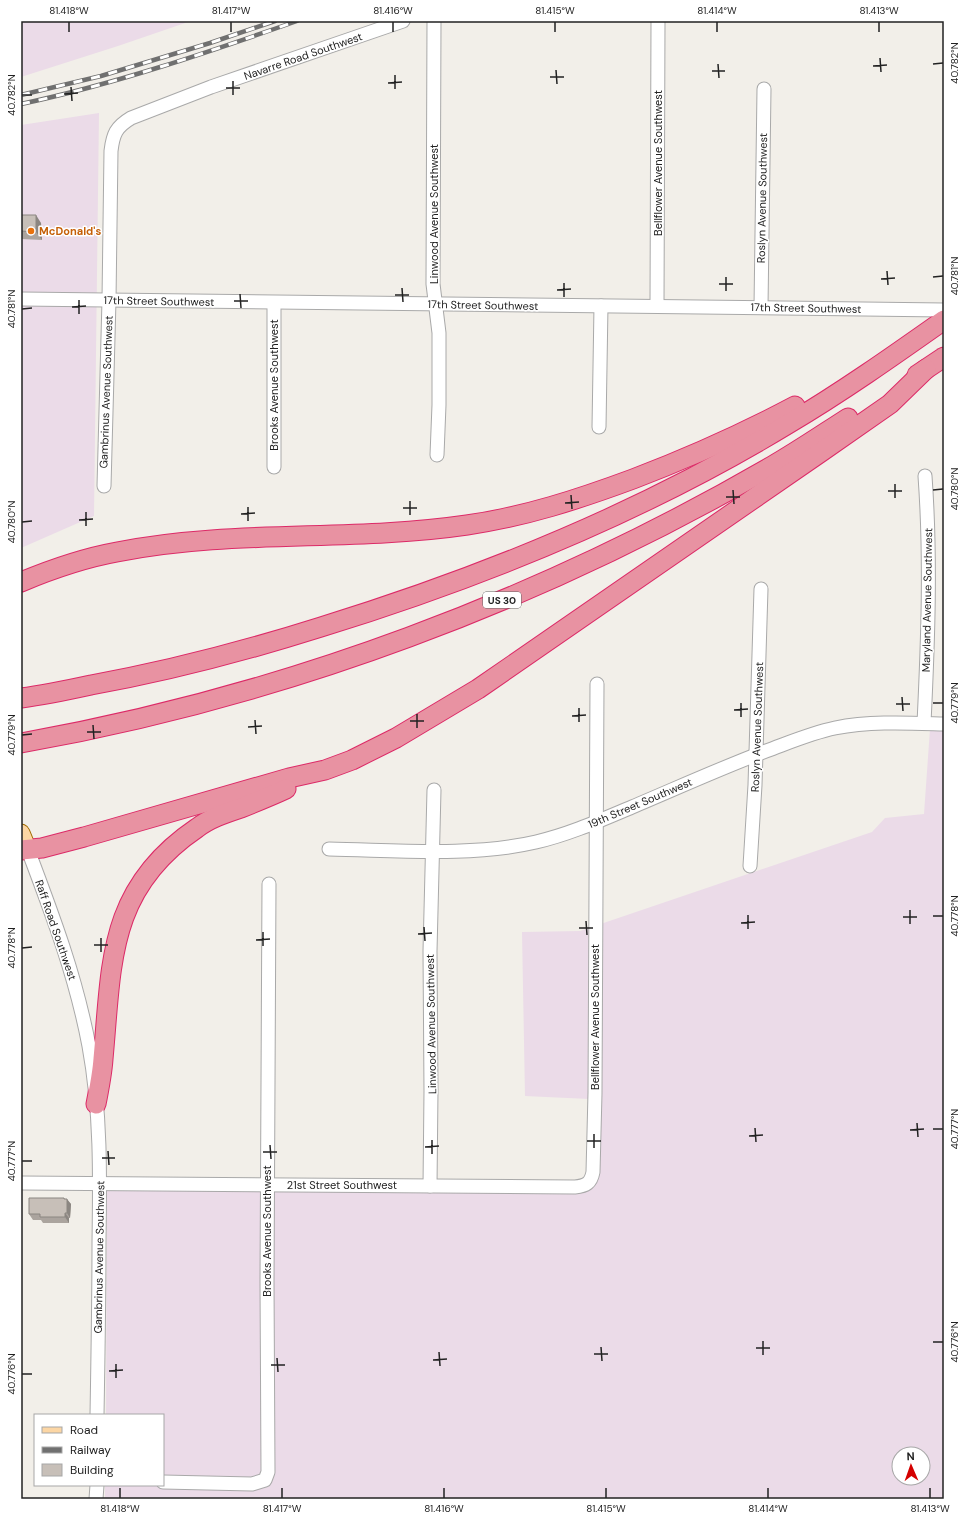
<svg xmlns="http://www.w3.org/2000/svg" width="965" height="1520" viewBox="0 0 965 1520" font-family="'DM Sans',sans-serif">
<rect width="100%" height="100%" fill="#f2efe9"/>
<!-- industrial -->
<g fill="#ebdbe8" fill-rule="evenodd">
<polygon points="21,21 191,21 118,46 21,77"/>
<polygon points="99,113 94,516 21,548 21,125"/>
<path d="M944 728V1499H105V1485H163V1415H106L107 1188 588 1191 589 1099 525 1096 522 932 580 931 872 832 885 818 924 814 930 729ZM899 1454H923V1478H899Z"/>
</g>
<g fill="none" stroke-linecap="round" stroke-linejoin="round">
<defs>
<g id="minor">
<polyline points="434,21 433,284 439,333 439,405 437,455"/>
<polyline points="21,299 944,310"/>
<polyline points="274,303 274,467"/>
<polyline points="657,306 658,21"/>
<polyline points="761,307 764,89"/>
<polyline points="599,427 601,306"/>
<path d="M104 486 109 300 111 151C113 134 116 127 131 118L211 87 403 21"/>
<path d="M924 723C928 640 931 559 925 476"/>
<path d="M329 849C395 850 472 857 536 842 570 834 601 820 632 807 677 788 721 768 766 751 788 743 811 733 835 728 871 721 908 723 944 724"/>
<path d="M28 850C53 916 76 977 89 1046 101 1111 100 1177 99 1242 99 1300 98 1357 97 1415"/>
<polyline points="750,866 755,785 761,589"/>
<path d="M21 1183 575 1187C586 1186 591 1183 593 1172L595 1093 597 684"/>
<polyline points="430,1186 431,1091 430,951 434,790"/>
<polyline points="163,1482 252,1484 265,1480 268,1472 267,1282 269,884"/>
<polyline points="96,1499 97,1485"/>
</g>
<polyline id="major" points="21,833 28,850"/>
<g id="highway">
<polyline points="917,375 944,357"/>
<path d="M21 582C52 569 84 558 117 552 232 529 351 542 467 525 524 517 579 499 633 479 688 458 742 434 795 406"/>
<path d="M21 698C44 695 68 690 91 685 169 671 245 651 321 627 483 577 643 512 788 424 842 392 893 356 944 320"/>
<path d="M21 743C285 696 541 600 772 466 798 451 823 434 848 418"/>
<polyline points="21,850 42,848 84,837 289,778 325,770 352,760 396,738 478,689 821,452 890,404 926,369"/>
<path d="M96 1104C99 1089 102 1074 103 1059 112 963 107 889 197 828 210 818 226 813 241 808 256 802 271 796 286 789"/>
</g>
</defs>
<!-- minor casing -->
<use href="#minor" stroke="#a9a9a9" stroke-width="15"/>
<!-- major casing -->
<use href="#major" stroke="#a06b00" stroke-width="19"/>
<!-- highway casing -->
<use href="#highway" stroke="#dc2a67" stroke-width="21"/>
<!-- minor -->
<use href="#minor" stroke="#fff" stroke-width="13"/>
<!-- major -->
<use href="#major" stroke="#fcd6a4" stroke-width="17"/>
<!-- highway -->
<use href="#highway" stroke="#e892a2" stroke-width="19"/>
<defs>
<g id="rail">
<polyline points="21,95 101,76 210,43 275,21"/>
<path d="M21 104C115 84 206 53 297 21"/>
</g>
</defs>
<!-- rail casing -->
<use href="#rail" stroke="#707070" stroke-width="4.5"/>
<!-- rail -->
<use href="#rail" stroke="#fff" stroke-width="3" stroke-dasharray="9" stroke-linecap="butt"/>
</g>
<!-- wall -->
<g fill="#aba49e">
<polygon points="21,215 41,223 42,240 21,239"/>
<polygon points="65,1199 71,1204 70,1218 69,1218 69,1223 43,1223 41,1220 33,1220 29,1214"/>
</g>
<!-- shaded-wall -->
<g fill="#8b8681">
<polygon points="36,215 41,223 42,240 36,232"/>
<polygon points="64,1198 67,1202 67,1199 71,1204 70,1218 67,1213"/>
<polygon points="65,1213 69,1218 69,1223 65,1217"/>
</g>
<!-- building -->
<g fill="#c7bfb8" stroke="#8b8681">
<polygon points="21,215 36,215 36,232 21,231"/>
<polygon points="29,1198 64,1198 64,1199 67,1199 67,1213 65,1213 65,1217 40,1217 40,1214 29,1214"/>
</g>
<!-- ticks -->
<path fill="none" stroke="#222" stroke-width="1.5" d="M69 22V32M231 22V32M393 22V32M555 22V32M717 22V32M879 22V32M880 58 881 72M718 64 719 78M933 64 943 63M873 66 887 65M556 70 557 84M712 71H725M395 75V89M550 77H564M233 81V95M388 83 402 82M71 87 72 101M226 88H240M64 94 78 93M22 95H32M887 271 888 285M726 277V291M933 277 943 276M881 279 895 278M564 283V297M719 284H733M402 288 403 302M557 290 571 289M240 294 241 308M395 295H409M79 300V314M234 301H248M72 307 86 306M22 309 32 308M895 484V498M733 490 734 504M933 490 943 489M888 491H902M571 495 572 509M726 497H740M410 501V515M565 503 579 502M248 507V521M403 508H417M86 512V526M241 514 255 513M79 520 93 519M22 522 32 521M902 697 903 711M741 703V717M933 703H943M896 704H910M579 708V722M734 710 748 709M417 714V728M572 716 586 715M255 720 256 734M410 721H424M93 725 94 739M248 727 262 726M87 732H101M22 735 32 734M910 910V924M748 915V929M933 916H943M903 917H917M586 921 587 935M741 923 755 922M424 927 425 941M579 928H593M263 932V946M418 934 432 933M101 938V952M256 940 270 939M94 945H108M22 948 32 947M917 1123 918 1137M755 1128 756 1142M933 1129H943M910 1130 924 1129M594 1134V1148M749 1136 763 1135M432 1140V1154M587 1141H601M270 1145 271 1159M425 1147 439 1146M108 1151 109 1165M263 1152H277M102 1158H115M22 1161H32M763 1341V1355M933 1342H943M601 1347 602 1361M756 1348H770M439 1352 440 1366M594 1354H608M277 1358 278 1372M433 1360 447 1359M116 1364V1378M271 1365H285M109 1371 123 1370M22 1374H32M120 1488V1498M282 1488V1498M444 1488V1498M606 1488V1498M768 1488V1498M930 1488V1498"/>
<!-- markers -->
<circle fill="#e8710a" stroke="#fff" stroke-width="1.5" cx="31" cy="231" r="4"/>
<g text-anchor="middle" stroke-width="3" stroke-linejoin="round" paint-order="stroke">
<!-- shield labels -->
<rect fill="#fff" stroke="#646464" stroke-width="1" x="483" y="592" width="38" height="16" rx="3"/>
<g font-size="10" font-weight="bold" fill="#222">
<text x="502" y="604">US 30</text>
</g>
<!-- street labels -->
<g font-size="11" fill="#222" stroke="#fff">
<text transform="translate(303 56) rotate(-19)" y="4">Navarre Road Southwest</text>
<text transform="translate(658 163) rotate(-90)" y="4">Bellflower Avenue Southwest</text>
<text transform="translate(762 198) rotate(-89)" y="4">Roslyn Avenue Southwest</text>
<text transform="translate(434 214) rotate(-90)" y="4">Linwood Avenue Southwest</text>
<text transform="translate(159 301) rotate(1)" y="4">17th Street Southwest</text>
<text transform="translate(483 305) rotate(1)" y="4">17th Street Southwest</text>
<text transform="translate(806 308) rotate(1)" y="4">17th Street Southwest</text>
<text transform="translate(274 385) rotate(-90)" y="4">Brooks Avenue Southwest</text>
<text transform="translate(106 392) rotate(-88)" y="4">Gambrinus Avenue Southwest</text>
<text transform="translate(927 600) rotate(-89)" y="4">Maryland Avenue Southwest</text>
<text transform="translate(757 727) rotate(-88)" y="4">Roslyn Avenue Southwest</text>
<text transform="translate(640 803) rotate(-23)" y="4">19th Street Southwest</text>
<text transform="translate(56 930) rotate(71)" y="4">Raff Road Southwest</text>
<text transform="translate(595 1017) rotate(-90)" y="4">Bellflower Avenue Southwest</text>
<text transform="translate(431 1024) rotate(-91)" y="4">Linwood Avenue Southwest</text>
<text x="342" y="1189">21st Street Southwest</text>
<text transform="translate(267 1231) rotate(-90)" y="4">Brooks Avenue Southwest</text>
<text transform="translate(99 1257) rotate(-89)" y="4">Gambrinus Avenue Southwest</text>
</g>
<!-- food labels -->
<g font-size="11" font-weight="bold" fill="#c56008" stroke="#fff" text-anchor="start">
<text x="39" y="235">McDonald's</text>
</g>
</g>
<!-- border -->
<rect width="965" height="1520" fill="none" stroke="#ffffff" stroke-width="44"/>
<!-- legend -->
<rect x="34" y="1414" width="130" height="72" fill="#ffffff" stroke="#a7a7a7"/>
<rect x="42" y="1427" width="20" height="6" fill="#fcd6a4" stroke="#a7a7a7"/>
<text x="70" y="1434" font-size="12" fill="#222222">Road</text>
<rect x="42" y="1447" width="20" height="6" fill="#707070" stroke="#a7a7a7"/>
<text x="70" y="1454" font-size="12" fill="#222222">Railway</text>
<rect x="42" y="1464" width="20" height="12" fill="#c7bfb8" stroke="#a7a7a7"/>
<text x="70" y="1474" font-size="12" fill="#222222">Building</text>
<!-- north arrow -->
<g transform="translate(911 1466) rotate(358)"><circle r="19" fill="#ffffff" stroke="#a7a7a7"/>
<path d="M0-3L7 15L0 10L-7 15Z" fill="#d40000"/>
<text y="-6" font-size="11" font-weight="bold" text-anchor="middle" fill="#222222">N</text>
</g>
<rect x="22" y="22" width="921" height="1476" fill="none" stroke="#222" stroke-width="1.5"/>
<g font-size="10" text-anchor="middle" fill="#222">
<text x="69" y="14">81.418°W</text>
<text x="231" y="14">81.417°W</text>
<text x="393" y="14">81.416°W</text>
<text x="555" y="14">81.415°W</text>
<text x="717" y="14">81.414°W</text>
<text x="879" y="14">81.413°W</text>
<text transform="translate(954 63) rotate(-90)" y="4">40.782°N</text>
<text transform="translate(11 95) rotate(-90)" y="4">40.782°N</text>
<text transform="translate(954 276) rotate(-90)" y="4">40.781°N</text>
<text transform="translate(11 309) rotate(-90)" y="4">40.781°N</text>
<text transform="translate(954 489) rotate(-90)" y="4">40.780°N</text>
<text transform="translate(11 522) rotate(-90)" y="4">40.780°N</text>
<text transform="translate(954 703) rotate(-90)" y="4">40.779°N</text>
<text transform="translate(11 735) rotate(-90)" y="4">40.779°N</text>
<text transform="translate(954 916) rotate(-90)" y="4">40.778°N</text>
<text transform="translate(11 948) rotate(-90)" y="4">40.778°N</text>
<text transform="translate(954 1129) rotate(-90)" y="4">40.777°N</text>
<text transform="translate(11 1161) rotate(-90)" y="4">40.777°N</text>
<text transform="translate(954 1342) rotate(-90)" y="4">40.776°N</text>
<text transform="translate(11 1374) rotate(-90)" y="4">40.776°N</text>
<text x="120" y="1512">81.418°W</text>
<text x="282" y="1512">81.417°W</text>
<text x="444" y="1512">81.416°W</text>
<text x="606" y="1512">81.415°W</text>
<text x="768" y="1512">81.414°W</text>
<text x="930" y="1512">81.413°W</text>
</g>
</svg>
